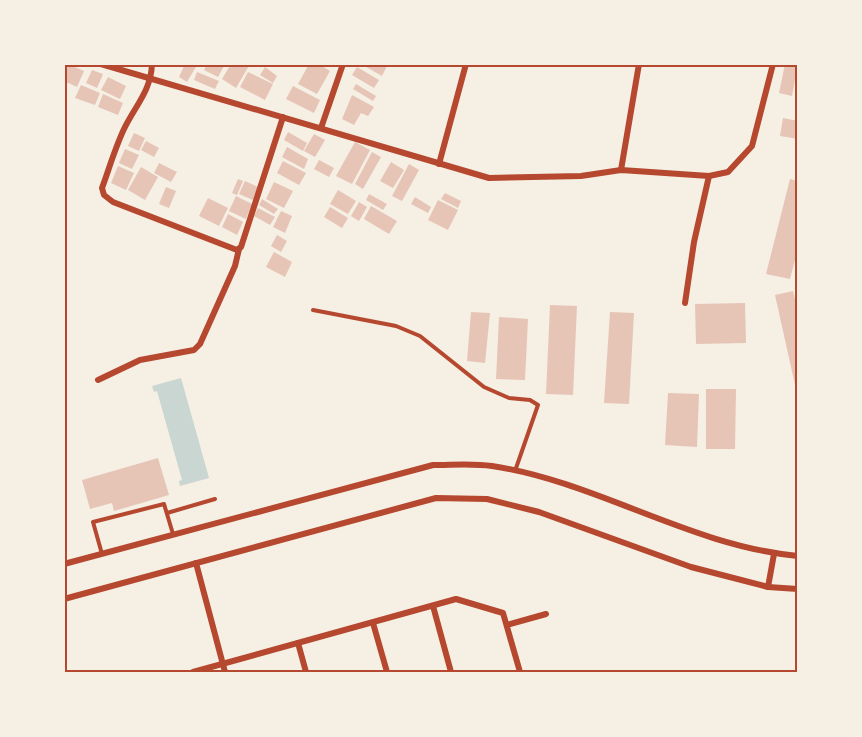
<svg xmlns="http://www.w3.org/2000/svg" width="862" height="737" viewBox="0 0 862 737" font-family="Rubik,sans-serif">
<rect width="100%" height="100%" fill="#f6efe4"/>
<!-- water -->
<polygon fill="#c9d6d2" points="181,378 209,478 180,486 179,481 182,480 157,391 154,392 152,386"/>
<!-- building -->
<g fill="#e6c5b7">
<polygon points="68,64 84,71 77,87 64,81"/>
<polygon points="185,64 197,65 187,82 179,77"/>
<polygon points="207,64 225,64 218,77 204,70"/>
<polygon points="231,64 250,64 236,88 222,79"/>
<polygon points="309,64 319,64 330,71 317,94 298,84"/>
<polygon points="361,64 385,64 387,66 382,76"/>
<polygon points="785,64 798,64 792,96 779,93"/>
<polygon points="265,67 277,76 273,83 260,75"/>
<polygon points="357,67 379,80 374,88 352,75"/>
<polygon points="92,70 103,74 97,88 86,83"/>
<polygon points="197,72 219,81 215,89 194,80"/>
<polygon points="248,72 273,84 265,100 240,87"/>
<polygon points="108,77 126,86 120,99 101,90"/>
<polygon points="356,84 376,96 373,101 353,89"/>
<polygon points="81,85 100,93 95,105 75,98"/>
<polygon points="293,86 320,100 314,113 286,99"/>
<polygon points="103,94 123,103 118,115 98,107"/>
<polygon points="352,95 374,107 368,116 361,113 354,125 342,119"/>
<polygon points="783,118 798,121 798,139 780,136"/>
<polygon points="288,132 307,143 303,151 284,140"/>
<polygon points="134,133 145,138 139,151 128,146"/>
<polygon points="314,134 325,140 315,157 304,151"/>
<polygon points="146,141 159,148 154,157 141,150"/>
<polygon points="355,142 370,150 352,184 336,176"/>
<polygon points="287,147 308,159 304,169 282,157"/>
<polygon points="125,149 139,155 132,169 119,163"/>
<polygon points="372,152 381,157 363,189 355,184"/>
<polygon points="319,160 334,168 329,177 314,169"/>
<polygon points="283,161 306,173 299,185 277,173"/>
<polygon points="391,162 404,170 393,188 380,181"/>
<polygon points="159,163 177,172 171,182 154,173"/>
<polygon points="409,164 419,170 402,201 392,196"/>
<polygon points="118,166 134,173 126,190 111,183"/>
<polygon points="141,167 158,177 145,200 128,190"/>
<polygon points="238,179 243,181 237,195 232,193"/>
<polygon points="790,179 798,181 798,249 790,279 766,274"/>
<polygon points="245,181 258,187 253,200 239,194"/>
<polygon points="274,182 293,191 284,208 266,199"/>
<polygon points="166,187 176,191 169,208 159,204"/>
<polygon points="338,190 356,201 348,214 330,204"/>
<polygon points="445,193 461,201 458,208 441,199"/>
<polygon points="369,194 387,204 383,210 366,200"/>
<polygon points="236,196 252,204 246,219 229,211"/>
<polygon points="415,197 431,207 428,213 411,204"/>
<polygon points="208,198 228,208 219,226 199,216"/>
<polygon points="262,199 278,209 274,214 259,205"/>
<polygon points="438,200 458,210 448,230 428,220"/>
<polygon points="359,202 367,207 359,221 351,216"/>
<polygon points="371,206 397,221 389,234 364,219"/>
<polygon points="330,207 348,218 342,228 324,217"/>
<polygon points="258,208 275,217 270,225 254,216"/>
<polygon points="281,211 292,216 285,233 273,227"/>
<polygon points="228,214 243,222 237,235 222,227"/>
<polygon points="277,235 287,241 281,252 271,246"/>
<polygon points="274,252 292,262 285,277 266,267"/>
<polygon points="793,291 798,311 797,394 775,295"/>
<polygon points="745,303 746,343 696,344 695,304"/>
<polygon points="550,305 577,306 573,395 546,394"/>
<polygon points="471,312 490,313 485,363 467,361"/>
<polygon points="610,312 634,313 629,404 604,403"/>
<polygon points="499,317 528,319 525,380 496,379"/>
<polygon points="706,389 736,389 735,449 706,449"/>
<polygon points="668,393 699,394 697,447 665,445"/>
<polygon points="158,458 169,495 114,511 112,503 90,509 82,480"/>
</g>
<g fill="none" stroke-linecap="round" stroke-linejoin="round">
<!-- service -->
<g stroke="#b5482f" stroke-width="4">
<polyline points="313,310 396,326 420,336 484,387 509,398 530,400 538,405 515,471"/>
<polyline points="167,513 215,499"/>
<polyline points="102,554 93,522 164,504 173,534"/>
</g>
<!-- minor -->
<g stroke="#b5482f" stroke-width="6">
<polyline points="101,64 489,178 581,176 621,170 709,176 728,172 752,146 773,64"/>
<path d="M152 64C151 91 135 106 124 129 115 148 109 169 102 188L104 195 113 202 237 250 241 247 283 117"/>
<polyline points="321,128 343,64"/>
<polyline points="439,164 466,64"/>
<polyline points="621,170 639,64"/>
<polyline points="685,303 694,242 709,176"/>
<polyline points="98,380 140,360 194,350 200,344 235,266 239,249"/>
<polyline points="196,563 225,672"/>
<path d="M64 564 433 465C452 465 473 463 492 466 598 482 690 546 798 556"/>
<polyline points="768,587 774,554"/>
<polyline points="64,599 436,498 487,499 539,512 691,567 768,587 798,589"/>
<polyline points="433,606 451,672"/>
<polyline points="373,623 387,672"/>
<polyline points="507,625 546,614"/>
<polyline points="298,643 306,672"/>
<polyline points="193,672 456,599 503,613 520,672"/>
</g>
</g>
<!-- border -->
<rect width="862" height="737" fill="none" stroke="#f6efe4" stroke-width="132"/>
<rect x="66" y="66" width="730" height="605" fill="none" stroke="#b5482f" stroke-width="2"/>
</svg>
